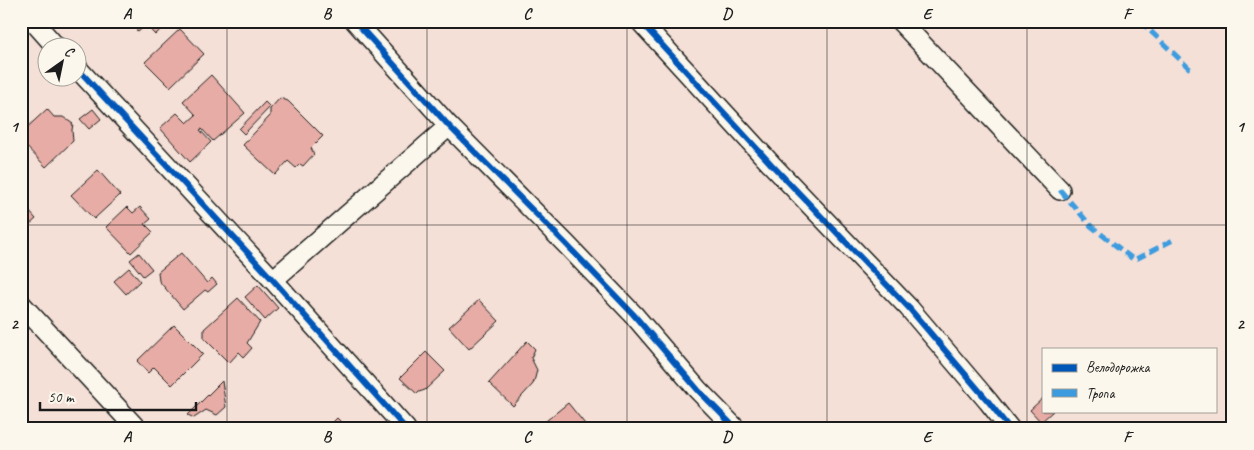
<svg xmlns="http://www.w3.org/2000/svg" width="1254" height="450" viewBox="0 0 1254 450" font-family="Caveat,sans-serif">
<rect width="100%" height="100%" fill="#f5e0d7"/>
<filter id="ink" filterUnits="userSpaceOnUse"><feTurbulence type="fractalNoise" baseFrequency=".02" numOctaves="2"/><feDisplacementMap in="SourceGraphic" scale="10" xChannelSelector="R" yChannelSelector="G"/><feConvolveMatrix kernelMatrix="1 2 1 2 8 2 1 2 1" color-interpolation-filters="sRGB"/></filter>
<g filter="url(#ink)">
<!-- building -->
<g fill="#e7aca5" stroke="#1c1c1c">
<polygon points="128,21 170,21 155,35 146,25 138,32"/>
<polygon points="180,29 204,54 170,87 145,62"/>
<polygon points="211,75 245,113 213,141 202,129 200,130 211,142 190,162 160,128 177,113 187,123 196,115 183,101"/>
<polygon points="280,98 288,101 323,136 311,148 314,154 303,166 300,164 296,168 288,161 275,175 243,145 270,116 270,109"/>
<polygon points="265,102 270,107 244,134 239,129"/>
<polygon points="47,109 54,117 63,117 73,124 72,130 73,141 46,167 21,141 21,133"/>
<polygon points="93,109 101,119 89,129 80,119"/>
<polygon points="98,170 120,195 94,219 71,195"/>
<polygon points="21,202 36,219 21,232"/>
<polygon points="127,207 133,213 140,207 151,219 145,224 153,232 131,253 106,227"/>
<polygon points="139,253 152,269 143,276 130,260"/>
<polygon points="181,253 207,283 212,278 217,284 208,292 205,290 183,309 159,281 158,272"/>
<polygon points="129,268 140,281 126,294 114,281"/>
<polygon points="258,285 278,308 265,320 245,297"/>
<polygon points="238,298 260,322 247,343 252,348 244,357 239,352 229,363 204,338 204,329"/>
<polygon points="479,300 499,321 469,349 449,327"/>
<polygon points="174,325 203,354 172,385 154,367 148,373 137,361"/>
<polygon points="527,341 535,349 531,358 537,370 535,378 533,384 513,406 489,383"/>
<polygon points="426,352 445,371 425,390 419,392 417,394 400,378"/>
<polygon points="222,381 226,407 217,415 206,410 194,418 188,415"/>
<polygon points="1043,398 1043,411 1053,411 1041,422 1030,410"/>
<polygon points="568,403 589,429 536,429"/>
<polygon points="337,418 348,429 326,429"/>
</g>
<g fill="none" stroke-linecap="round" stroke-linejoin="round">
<defs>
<g id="minor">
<polyline points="33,21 57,48"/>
<polyline points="355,21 449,126 565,243 633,314 698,390 736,429"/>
<polyline points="640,21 771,164 909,308 988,401 1010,429"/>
<polyline points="900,21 1060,190"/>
<polyline points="78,69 273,280 406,429"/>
<polyline points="273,280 449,126"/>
<polyline points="21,304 137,429"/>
</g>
</defs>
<!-- minor casing -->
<use href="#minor" stroke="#1c1c1c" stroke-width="22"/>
<!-- minor -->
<use href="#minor" stroke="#fbf7ec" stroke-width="19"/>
<!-- quiet -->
<g stroke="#3c9bdf" stroke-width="5" stroke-dasharray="10 5" stroke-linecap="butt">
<polyline points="1140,21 1190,69"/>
<polyline points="1060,190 1091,226 1134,260 1175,239"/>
</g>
<defs>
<g id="cycleway">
<polyline points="355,21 449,126 565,243 633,314 698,390 736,429"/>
<polyline points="640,21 771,164 909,308 988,401 1010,429"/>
<polyline points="78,69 273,280 406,429"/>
</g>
</defs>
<!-- cycleway casing -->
<use href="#cycleway" stroke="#fbf7ec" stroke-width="9"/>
<!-- cycleway -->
<use href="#cycleway" stroke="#0057b8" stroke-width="6"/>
</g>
</g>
<!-- grid -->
<path fill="none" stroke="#1c1c1c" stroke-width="1" stroke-opacity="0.55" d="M227 21V429M427 21V429M627 21V429M827 21V429M1027 21V429M21 225H1233"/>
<!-- margin -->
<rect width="1254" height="450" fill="none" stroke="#fbf7ec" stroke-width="55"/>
<!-- legend -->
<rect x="1042" y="348" width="175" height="65" fill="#fbf7ec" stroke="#a29f99"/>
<rect x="1052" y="364" width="25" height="8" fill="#0057b8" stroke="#a29f99"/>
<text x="1086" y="372" font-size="15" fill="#1c1c1c">Велодорожка</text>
<rect x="1052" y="389" width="25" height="8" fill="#3c9bdf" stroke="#a29f99"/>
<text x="1086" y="398" font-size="15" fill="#1c1c1c">Тропа</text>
<!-- north arrow -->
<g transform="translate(62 62) rotate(33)"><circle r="24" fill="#fbf7ec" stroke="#a29f99"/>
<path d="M0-4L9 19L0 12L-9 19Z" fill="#1c1c1c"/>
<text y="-8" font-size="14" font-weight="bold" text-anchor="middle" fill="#1c1c1c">С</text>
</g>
<!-- scale -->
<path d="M40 402v8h156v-8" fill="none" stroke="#1c1c1c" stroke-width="2.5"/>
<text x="48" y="402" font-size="15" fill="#1c1c1c" stroke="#fbf7ec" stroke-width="4" paint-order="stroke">50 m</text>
<rect x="28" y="28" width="1198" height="394" fill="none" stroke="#1c1c1c" stroke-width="2"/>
<g font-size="16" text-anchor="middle" font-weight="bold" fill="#1c1c1c">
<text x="127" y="19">A</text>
<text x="327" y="19">B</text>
<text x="527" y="19">C</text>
<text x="727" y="19">D</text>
<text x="927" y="19">E</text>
<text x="1127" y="19">F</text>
<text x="14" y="132">1</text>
<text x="1240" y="132">1</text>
<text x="14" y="329">2</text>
<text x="1240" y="329">2</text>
<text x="127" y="442">A</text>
<text x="327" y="442">B</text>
<text x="527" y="442">C</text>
<text x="727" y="442">D</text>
<text x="927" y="442">E</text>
<text x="1127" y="442">F</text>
</g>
</svg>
